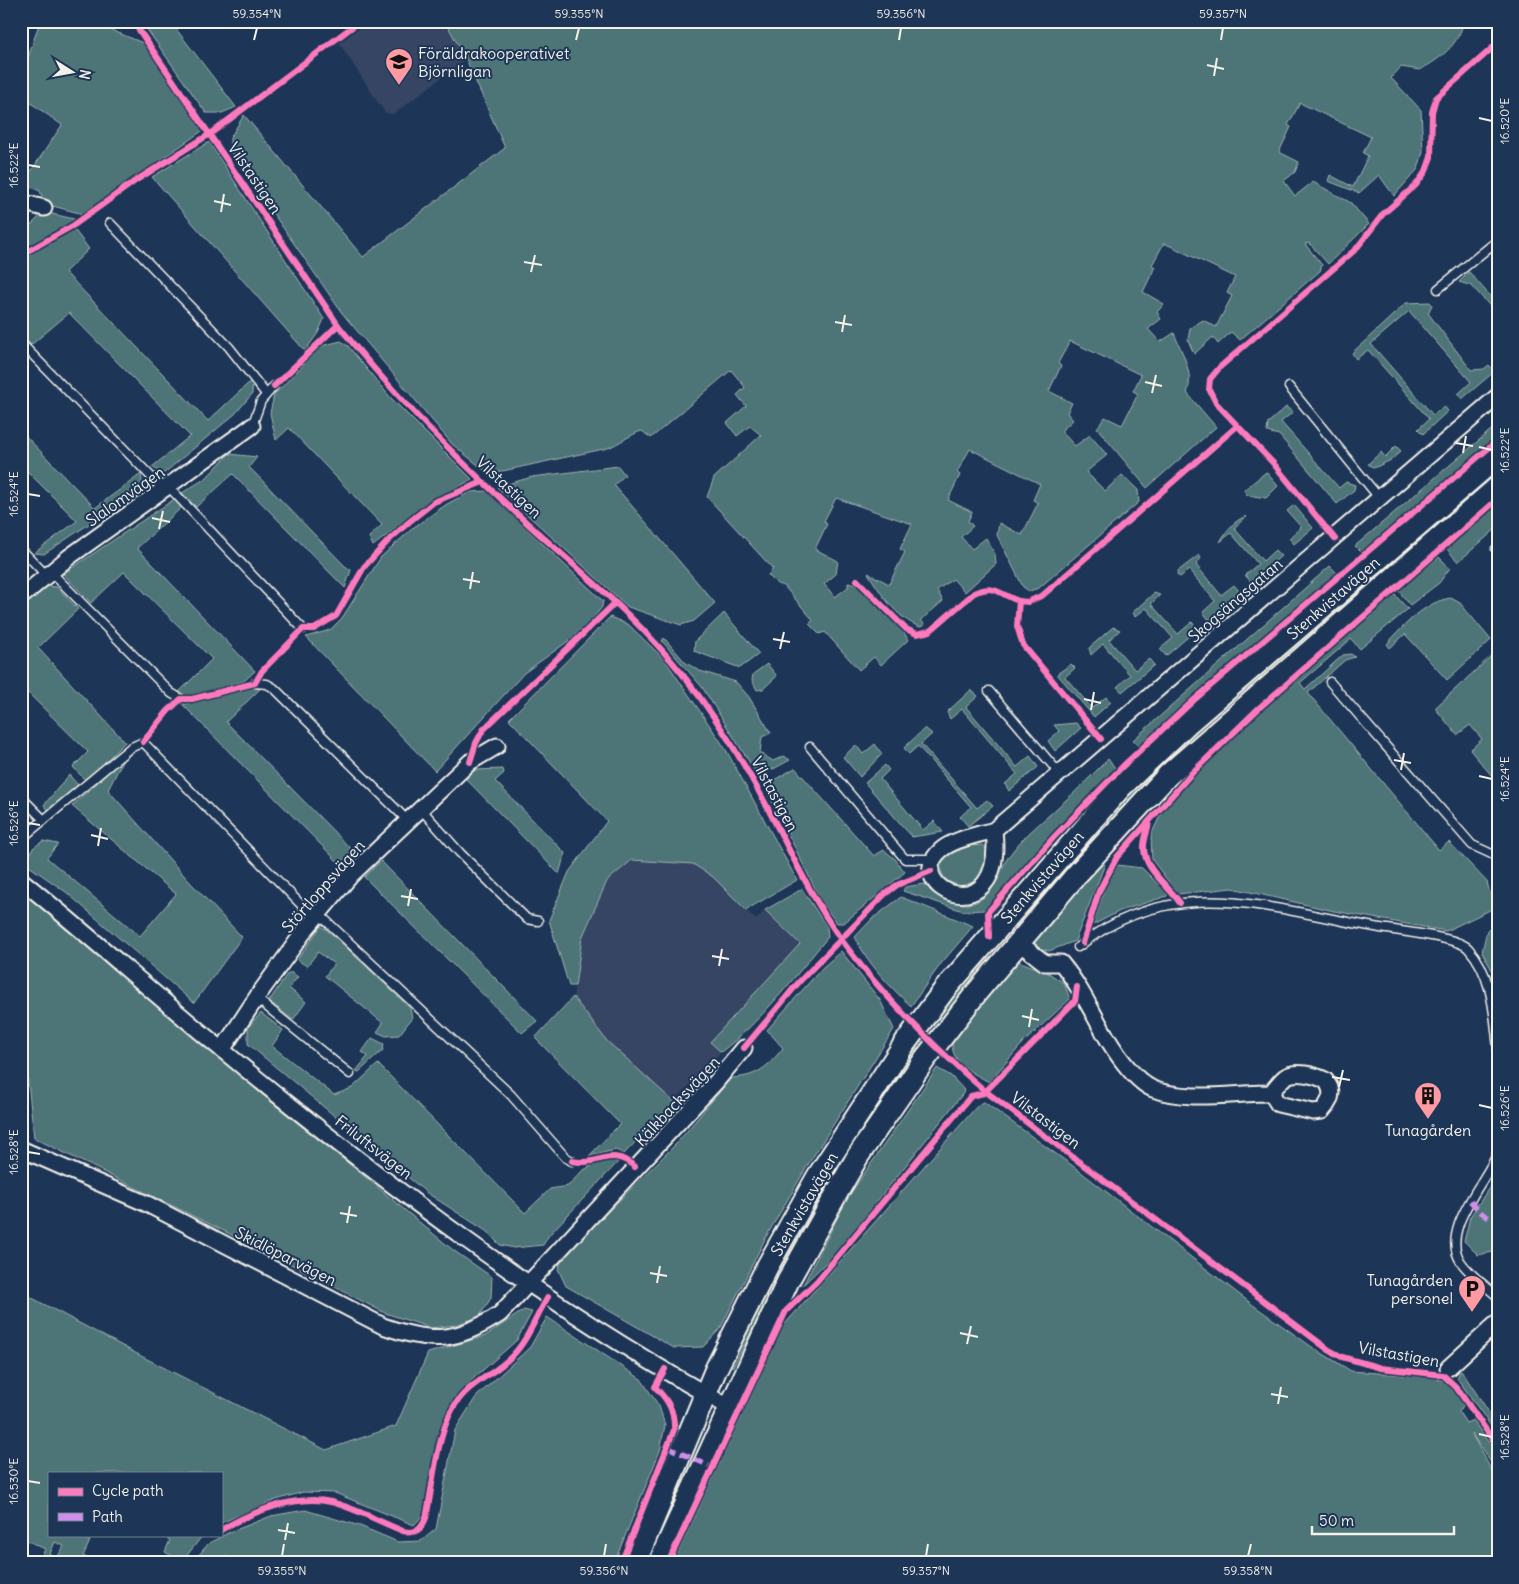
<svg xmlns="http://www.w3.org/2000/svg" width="1519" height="1584" viewBox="0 0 1519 1584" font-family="Delius,sans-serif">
<rect width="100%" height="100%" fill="#1d3557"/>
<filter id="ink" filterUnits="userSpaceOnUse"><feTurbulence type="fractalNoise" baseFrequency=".02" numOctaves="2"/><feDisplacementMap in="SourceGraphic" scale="10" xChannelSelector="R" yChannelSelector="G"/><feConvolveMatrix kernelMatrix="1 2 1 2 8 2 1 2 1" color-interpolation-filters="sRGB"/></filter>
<g filter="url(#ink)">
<!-- built -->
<g fill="#344563">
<polygon points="368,21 445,21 466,59 394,114 385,113 339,43"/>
<polygon points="632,860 693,863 713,877 756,920 765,910 800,944 711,1042 721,1052 674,1102 607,1041 573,997 582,938 607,881"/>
</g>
<!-- green -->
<g fill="#4d7478" stroke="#a0b2b0">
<polygon points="40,21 89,21 143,43 202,131 83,214 45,204 40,191 23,183 62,125 21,96 21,79"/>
<polygon points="141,21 170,21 236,107 222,113 206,113"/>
<path d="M445 21H1464C1458 46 1441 58 1420 70L1401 67 1391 78 1421 110 1423 152 1418 169 1394 196 1379 175 1359 193 1328 181 1330 175 1353 187 1368 156 1363 153 1371 137 1300 103 1288 125 1291 127 1279 152 1299 162 1295 172 1284 181 1295 196 1313 182 1351 203 1369 224 1328 264 1309 243 1305 244 1322 265 1320 271 1240 340 1231 332 1218 344 1213 337 1194 354 1188 340 1190 328 1203 320 1216 327 1232 296 1227 293 1235 277 1164 243 1152 265 1155 267 1143 292 1164 304 1157 312 1161 319 1148 329 1160 342 1174 333C1181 351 1195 374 1187 393L1216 427 1147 488 1097 428 1105 417 1122 425 1138 394 1133 391 1141 375 1070 341 1058 363 1061 366 1049 391 1072 403 1067 413 1073 420 1061 431 1075 446 1090 435 1107 455 1086 472 1105 491 1122 475 1138 490 1139 502 1039 588 1029 591 1023 587 997 535 999 523 1022 535 1038 503 1033 500 1040 484 970 449 957 472 960 475 948 500 972 512 968 521 973 526 961 537 972 549 986 538 995 554 996 564 965 592 953 579 937 590 943 601 921 620 925 625 920 627C896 618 881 594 868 573L889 584 905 552 900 549 912 524 836 498 824 521 827 524 815 549 838 561 836 574 824 584 835 597 848 587V583L860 586 905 634 908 640 881 665 874 657 859 670 825 632 819 634 809 624 813 620 784 586 777 584 768 575 773 569 707 497 714 478 761 435 750 426 737 436 727 423 746 406 737 395 745 387 731 370 651 438 642 431C635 432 618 444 608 448L489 474 452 444 342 313 230 151V138L244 115 363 257 505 148 466 59Z"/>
<polygon points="209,142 324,319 318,333 305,351 152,177"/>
<polygon points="44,212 78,220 32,246 21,233 21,228 32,224"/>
<polygon points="73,228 89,249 65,272 208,421 253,379 252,394 235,414 163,474 152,467 190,436 69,313 31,345 21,335 21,261"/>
<polygon points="1469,272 1498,305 1498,315 1472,286 1459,282"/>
<polygon points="1430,302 1432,305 1428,313 1471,370 1484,369 1489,365 1495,371 1462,399 1458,394 1471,382 1409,311 1371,344 1433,415 1444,406 1448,411 1423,434 1418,429 1429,419 1368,350 1356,359 1352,353 1406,303"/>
<polygon points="341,341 348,346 390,397 472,479 414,514 373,546 369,537 382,525 289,428 276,440 270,413 274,395 321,346"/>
<polygon points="1286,407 1293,412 1281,422 1339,488 1346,482 1355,485 1354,490 1337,504 1279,435 1267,432 1268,423"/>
<polygon points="1498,424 1498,436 1361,552 1355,546"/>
<polygon points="21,431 95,508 141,474 143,488 44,554 34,553 77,521 21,465"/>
<polygon points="1396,446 1401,451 1391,460 1374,468 1368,464 1381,452 1385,457"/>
<polygon points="229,454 257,457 249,467 345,566 351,570 345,588 233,474 196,507 182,493 206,478"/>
<polygon points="1498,465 1498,475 1483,488 1374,582 1370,579"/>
<polygon points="618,466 625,475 614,485 715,603 694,621 681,625 628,607 497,487 532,477"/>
<polygon points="1266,472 1278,486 1266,498 1247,495 1244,490"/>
<polygon points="487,491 603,601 602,607 592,620 567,642 524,673 435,771 306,637 330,630 342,618 381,557 414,527 447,504 470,492"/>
<polygon points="176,498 182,507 137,548 255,671 244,681 183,699 178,693 212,659 124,572 91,603 63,574"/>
<polygon points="1498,504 1498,527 1458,562 1447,549"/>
<polygon points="1294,505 1313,528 1294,544 1289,538 1301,527 1287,511"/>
<path d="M1247 516 1234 528 1263 561 1275 550 1281 556 1251 582 1245 575 1258 564 1231 533 1220 542C1226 531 1234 520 1247 516Z"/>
<polygon points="1199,555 1201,558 1196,565 1221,595 1234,585 1240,592 1209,620 1203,612 1215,601 1189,570 1180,577 1177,575 1178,571"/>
<polygon points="1439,557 1450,568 1439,583 1410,605 1398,590"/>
<polygon points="1330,566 1337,573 1139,747 1133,740"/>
<polygon points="1362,584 1365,589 1153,778 1149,772 1160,760"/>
<polygon points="46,586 57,587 78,609 38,648 125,742 86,781 73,767 88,752 21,686 21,609"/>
<polygon points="1154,593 1160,595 1151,604 1178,634 1192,622 1197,629 1166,656 1160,649 1173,638 1146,608 1135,617 1133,612"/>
<polygon points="1394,594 1408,609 1360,649 1351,639 1300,683 1305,689 1343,655 1351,654 1355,657 1345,660 1308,693 1439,850 1449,842 1487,882 1494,908 1446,931 1334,911 1232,888 1178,894 1152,860 1151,835 1170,795 1295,679"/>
<path d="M1451 598 1460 603 1491 640 1447 680 1405 634 1390 648 1387 644C1404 625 1426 601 1451 598Z"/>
<polygon points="724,613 759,654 740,668 694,651 695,641"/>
<polygon points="610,617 629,625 665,660 725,748 797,880 746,910 713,877 693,864 632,860 607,881 582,938 575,986 569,986 549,920 569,872 607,821 509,719"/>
<polygon points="1113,627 1120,630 1109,640 1135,670 1149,659 1154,665 1122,692 1117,687 1130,675 1103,644 1091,655 1089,648"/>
<polygon points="664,638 686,663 700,671 736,682 749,697 771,733 762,737 760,753 773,761 784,756 790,760 762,775 755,771 702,687 662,641"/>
<polygon points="1491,656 1498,663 1498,783 1470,750 1482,739 1470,725 1457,735 1435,708"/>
<polygon points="767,664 777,676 763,689 757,690 752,680 753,674"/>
<polygon points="1071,664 1075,668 1065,677 1092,708 1106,697 1111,702 1094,717 1057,674"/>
<polygon points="253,683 263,686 226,722 353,851 340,864 183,705"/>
<polygon points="971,690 978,696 966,707 1017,767 1030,756 1038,767 1009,791 1005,784 1017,774 962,709 950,719 947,712"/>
<polygon points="1076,723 1081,728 1055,751 1048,741 1059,731 1054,725"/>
<polygon points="925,728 932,734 921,744 977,808 987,800 993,806 968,826 960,817 971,807 918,746 909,754 904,748"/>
<polygon points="875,744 882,754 860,777 843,757 856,745 863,754"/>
<polygon points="124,758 108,790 189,881 242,937 194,1003 66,892 26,864 33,848 43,841 58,844 47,858 140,936 176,894 72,806"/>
<path d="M1108 759 1116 769 985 910 963 911 903 891 905 887 924 884C937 893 956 908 973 903 994 897 998 872 1009 856 1022 837 1041 823 1058 807 1076 792 1092 775 1108 759Z"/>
<polygon points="885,765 889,770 880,779 923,830 934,821 943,832 912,837 865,783"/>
<polygon points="795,768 874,856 884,850 895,859 905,872 844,923 837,923 823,905 768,793 769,783"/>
<polygon points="503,769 504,773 495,781 565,853 559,874 465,778 473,770"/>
<polygon points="69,775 78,785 49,811 44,805"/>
<polygon points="1141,780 1146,785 1071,862 1066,862"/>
<path d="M983 845 987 849C976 928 908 862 960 847 967 845 975 846 983 845Z"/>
<polygon points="381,861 537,1021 522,1033 364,877"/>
<polygon points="1105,864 1075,941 1049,951 1036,948 1032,935 1090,867"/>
<polygon points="1117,865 1142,868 1167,893 1167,896 1120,911 1093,925 1107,881"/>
<path d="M802 889 827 927 828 937C795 976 763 1020 721 1052L710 1042 800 944 765 910Z"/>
<polygon points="21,891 453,1250 492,1277 491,1298 479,1317 455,1325 431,1328 385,1313 283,1260 34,1138 21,1017"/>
<path d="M901 897 973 926 940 965 911 1006C890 987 867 963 855 937L872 919Z"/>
<polygon points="321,926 331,933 410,1008 412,1018 399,1035 386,1036 377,1032 383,1023 325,976 334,964 318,952 307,966 297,960"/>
<polygon points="1498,929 1498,981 1482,952 1487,930"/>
<path d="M841 951 880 1000 894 1029 809 1163 766 1237 720 1329 703 1347 674 1348 566 1286 558 1269 564 1255 677 1143 731 1078C756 1077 767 1068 783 1048L767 1030 822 968Z"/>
<polygon points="986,953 989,957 936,1026 931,1025"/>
<path d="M1018 961 1047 972 1064 983 1070 999 1023 1043 989 1082C973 1073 951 1064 952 1042L1006 964Z"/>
<polygon points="288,973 292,973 298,977 289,988 306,1002 293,1020 269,1001"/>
<polygon points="573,997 607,1041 674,1102 624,1154 616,1150 589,1156 620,1124 535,1038"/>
<polygon points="261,1013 283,1030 272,1046 334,1095 352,1088 378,1064 525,1213 550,1189 568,1186 582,1171 602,1160 619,1161 549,1235 543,1245 514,1248 500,1245 486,1231 427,1193 248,1044 248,1027"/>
<polygon points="372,1038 384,1044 383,1050 359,1072 356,1071 368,1056 362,1052"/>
<polygon points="915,1046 919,1049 843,1164 810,1218 733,1367 726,1363 814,1200"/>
<polygon points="937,1068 951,1076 965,1091 836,1253 803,1285 848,1197"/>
<polygon points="984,1102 1077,1169 1253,1305 1312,1347 1351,1371 1431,1377 1447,1382 1464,1404 1459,1412 1466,1423 1473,1420 1498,1456 1498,1473 1471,1433 1498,1482 1498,1563 673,1563 784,1325 978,1105"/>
<polygon points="1498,1174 1498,1251 1478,1255 1464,1241 1470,1217"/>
<polygon points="21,1292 143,1357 326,1450 396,1426 428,1353 485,1336 524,1310 532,1312 517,1340 475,1377 457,1398 447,1418 438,1448 428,1485 424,1514 414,1525 335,1493 303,1492 276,1500 221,1523 221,1473 49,1473 49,1535 87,1535 85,1539 90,1541 83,1556 98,1563 54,1563 64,1546 55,1542 46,1563 39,1563 45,1549 24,1539 21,1541"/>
<polygon points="547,1317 641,1379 659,1406 665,1425 660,1451 614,1563 240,1563 226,1556 223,1563 192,1563 209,1543 228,1533 271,1516 305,1510 360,1526 398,1542 421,1541 436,1529 455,1430 476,1397 530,1347"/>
<polygon points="1461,1370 1498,1426 1498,1436 1457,1378"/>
<polygon points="160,1535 203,1535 181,1563 169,1563 172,1556 165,1552 170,1540"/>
</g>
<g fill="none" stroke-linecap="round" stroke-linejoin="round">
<defs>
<g id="service">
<polyline points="110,223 229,347 266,394"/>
<polyline points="1438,289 1498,240"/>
<polyline points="21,343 164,490"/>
<polyline points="1289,387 1380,499"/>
<polyline points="252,426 261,401 274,386"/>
<polyline points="169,487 303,629"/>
<polyline points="21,549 47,576"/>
<polyline points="1496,549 1498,551"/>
<polyline points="51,572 171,693 181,699"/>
<polyline points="1330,682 1472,845 1498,857"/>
<polyline points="255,683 267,684 274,688 408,821"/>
<polyline points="989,691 1060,774"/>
<polyline points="810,747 905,859 934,859"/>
<polyline points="21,797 44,820"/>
<polyline points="421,809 460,853 527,919 538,921"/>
<polyline points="21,839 130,748 143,742 315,919"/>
<polyline points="319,914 511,1095 566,1158 572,1161"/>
<path d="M1078 947C1174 870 1273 910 1380 928 1398 931 1457 937 1468 948 1493 975 1494 1015 1498 1048"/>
<polyline points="256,998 350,1074"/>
<path d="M1498 1152C1487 1181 1439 1230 1461 1262 1470 1275 1486 1286 1498 1297"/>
</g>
<g id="minor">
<polyline points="21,202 44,208"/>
<polyline points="21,597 69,557 252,426"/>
<path d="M994 830C1006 936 898 888 941 850 954 839 978 835 994 830L1498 396"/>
<path d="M21 880C89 935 154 994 221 1049 381 1181 548 1308 729 1407"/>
<path d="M1018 942 1045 963H1061C1078 983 1090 1008 1103 1031 1113 1049 1134 1081 1153 1089 1186 1102 1235 1093 1271 1093L1278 1104 1313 1112 1322 1111C1331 1101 1335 1091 1325 1080 1315 1075 1295 1070 1285 1077 1280 1081 1275 1088 1271 1093"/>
<polyline points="222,1050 259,994 306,929 352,874 470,762 497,746"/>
<path d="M21 1149 147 1204 383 1326C431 1343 456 1343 500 1314L715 1083 744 1048"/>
<polyline points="1448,1368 1498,1322"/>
</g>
<g id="secondary">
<polyline points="635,1563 716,1369 767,1267 818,1176 905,1043 945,989 1120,788 1189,722 1498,456"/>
<polyline points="659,1563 788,1281 838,1191 858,1156 925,1059 977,992 1077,874 1168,775 1498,487"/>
</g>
</defs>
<!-- service casing -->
<use href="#service" stroke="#f4f1e8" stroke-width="11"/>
<!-- minor casing -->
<use href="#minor" stroke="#f4f1e8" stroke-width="19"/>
<!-- secondary casing -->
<use href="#secondary" stroke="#f4f1e8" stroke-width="25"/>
<!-- service -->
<use href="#service" stroke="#1d3557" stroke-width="8"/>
<!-- minor -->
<use href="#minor" stroke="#1d3557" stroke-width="15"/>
<!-- secondary -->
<use href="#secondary" stroke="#1d3557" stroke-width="21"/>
<!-- quiet -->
<g stroke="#ce8fe9" stroke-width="5" stroke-dasharray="10 5" stroke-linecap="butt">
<path d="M1470 1201C1477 1208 1486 1221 1498 1218"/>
<polyline points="667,1447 712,1467"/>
</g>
<defs>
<g id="cycleway">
<path d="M133 21 338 325C395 397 459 461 527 523 581 572 638 618 683 675 714 714 740 756 763 799 782 835 799 872 820 907 858 972 928 1042 985 1091L1329 1350 1342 1357 1381 1368 1443 1375 1456 1387 1498 1447"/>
<polyline points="21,255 74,225 135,181 210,134 360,21"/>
<polyline points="274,386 338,325"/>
<polyline points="1335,539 1273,463 1216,403 1209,389 1210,379 1220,367 1356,249 1383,214 1416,185 1426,171 1431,157 1432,112 1436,98 1498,43"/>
<path d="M857 580 906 629 917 634 930 631 974 593C995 583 1000 595 1019 601"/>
<polyline points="1101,739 1023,645 1017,626 1019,601 1028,602 1043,595 1236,427"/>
<polyline points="143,742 168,711 181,699 192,699 255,683 262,671 303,629 314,629 336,616 364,567 389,540 409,522 434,502 483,482"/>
<polyline points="470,762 476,743 483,730 615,603"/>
<path d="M1149 822C1148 830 1143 841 1144 849 1145 870 1168 885 1180 903"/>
<polyline points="989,937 988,912 1054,837 1124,765 1194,700 1498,440"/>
<polyline points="1083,943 1099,891 1117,857 1192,773 1259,708 1498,499"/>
<polyline points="744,1048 799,982 885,894 897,885 931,871"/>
<path d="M572 1161C599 1167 611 1145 635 1167"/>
<path d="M221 1530C251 1512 296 1494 331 1502 355 1508 380 1522 403 1531 416 1534 421 1530 426 1518 433 1485 436 1440 452 1410 467 1382 492 1377 512 1356 528 1340 536 1316 548 1297"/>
<path d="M621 1563 674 1430C675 1411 668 1400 655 1387L665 1369"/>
<polyline points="668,1563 786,1311 817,1281 971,1096 984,1093 1075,1001 1077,987"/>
</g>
</defs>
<!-- cycleway casing -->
<use href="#cycleway" stroke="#1d3557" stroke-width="9"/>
<!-- cycleway -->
<use href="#cycleway" stroke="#fd7abc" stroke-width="6"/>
</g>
</g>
<!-- ticks -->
<path fill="none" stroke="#f4f1e8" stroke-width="2" d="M254 40 257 28M576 40 579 28M899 40 901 28M1221 40 1223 28M1207 65 1224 69M1214 76 1217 58M1479 118 1492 121M28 165 40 167M214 201 231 205M221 212 224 194M524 262 542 265M531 272 535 255M835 322 852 325M842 332 845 315M1145 382 1162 386M1152 393 1156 375M1456 443 1473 446M1479 447 1492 450M1463 453 1466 436M28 494 40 496M152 518 170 522M159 529 163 511M463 579 480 582M470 589 473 572M773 639 790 642M780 649 784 632M1084 699 1101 703M1091 710 1094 692M1394 760 1411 763M1401 770 1404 753M1479 776 1492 779M28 823 40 825M91 835 108 839M98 846 101 828M401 896 418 899M408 906 411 889M712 956 729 959M719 966 722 949M1022 1016 1039 1020M1029 1027 1032 1009M1332 1077 1350 1080M1339 1087 1343 1070M1479 1105 1492 1108M28 1152 40 1154M340 1213 357 1216M347 1223 350 1206M650 1273 667 1276M657 1283 660 1266M960 1333 978 1337M967 1344 971 1326M1271 1394 1288 1397M1278 1404 1281 1387M1479 1434 1492 1437M28 1481 40 1483M278 1530 295 1533M285 1540 288 1523M282 1556 284 1544M604 1556 606 1544M926 1556 928 1544M1248 1556 1251 1544"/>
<!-- icons -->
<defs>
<symbol id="school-pin" viewBox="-11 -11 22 30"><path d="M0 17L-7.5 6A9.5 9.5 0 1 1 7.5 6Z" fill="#ff9aa2" stroke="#1d3557"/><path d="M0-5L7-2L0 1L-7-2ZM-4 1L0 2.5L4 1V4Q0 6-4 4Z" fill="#111"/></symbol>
<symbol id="building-pin" viewBox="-11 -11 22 30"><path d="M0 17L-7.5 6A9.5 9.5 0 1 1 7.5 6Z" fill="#ff9aa2" stroke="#1d3557"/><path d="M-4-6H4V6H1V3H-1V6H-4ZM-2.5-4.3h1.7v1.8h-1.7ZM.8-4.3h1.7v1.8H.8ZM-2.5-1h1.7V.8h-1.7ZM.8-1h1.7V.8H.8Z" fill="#111"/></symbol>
<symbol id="parking-pin" viewBox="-11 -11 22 30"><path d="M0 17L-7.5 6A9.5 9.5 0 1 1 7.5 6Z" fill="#ff9aa2" stroke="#1d3557"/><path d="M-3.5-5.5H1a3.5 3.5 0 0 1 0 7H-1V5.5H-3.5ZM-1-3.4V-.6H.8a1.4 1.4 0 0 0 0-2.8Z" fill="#111"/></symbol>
</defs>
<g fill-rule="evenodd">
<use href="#school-pin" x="383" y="46" width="32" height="43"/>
<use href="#building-pin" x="1412" y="1080" width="32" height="43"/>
<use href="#parking-pin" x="1456" y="1273" width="32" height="43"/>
</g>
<g text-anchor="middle" stroke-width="4" stroke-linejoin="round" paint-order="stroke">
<!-- poi labels -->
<g font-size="16" fill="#f4f1e8" stroke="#1d3557" text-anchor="start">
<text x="418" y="59">Föräldrakooperativet<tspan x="418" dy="18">Björnligan</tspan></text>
<text x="1428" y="1136" text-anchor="middle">Tunagården</text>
<text x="1453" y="1286" text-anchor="end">Tunagården<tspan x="1453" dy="18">personel</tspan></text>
</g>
<!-- street labels -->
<g font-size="16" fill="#f4f1e8" stroke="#1d3557">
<text transform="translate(255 178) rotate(56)" y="6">Vilstastigen</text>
<text transform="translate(509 487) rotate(43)" y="6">Vilstastigen</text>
<text transform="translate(125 496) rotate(-35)" y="6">Slalomvägen</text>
<text transform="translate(1333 598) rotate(-41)" y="6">Stenkvistavägen</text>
<text transform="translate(1235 600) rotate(-41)" y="6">Skogsängsgatan</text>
<text transform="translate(775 794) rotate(62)" y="6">Vilstastigen</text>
<text transform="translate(1042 877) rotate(-49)" y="6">Stenkvistavägen</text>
<text transform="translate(323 886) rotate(-49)" y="6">Störtloppsvägen</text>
<text transform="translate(677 1101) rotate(-47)" y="6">Kälkbacksvägen</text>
<text transform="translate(1046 1120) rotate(37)" y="6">Vilstastigen</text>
<text transform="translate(374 1147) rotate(38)" y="6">Friluftsvägen</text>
<text transform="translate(804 1204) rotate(-60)" y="6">Stenkvistavägen</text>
<text transform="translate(286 1256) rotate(27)" y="6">Skidlöparvägen</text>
<text transform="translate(1399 1354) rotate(10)" y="6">Vilstastigen</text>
</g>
</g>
<!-- margin -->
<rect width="1519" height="1584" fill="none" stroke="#1d3557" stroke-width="55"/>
<!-- legend -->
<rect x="48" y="1472" width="175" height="65" fill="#1d3557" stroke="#738091"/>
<rect x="58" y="1488" width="25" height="8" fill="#fd7abc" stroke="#738091"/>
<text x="92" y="1496" font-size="15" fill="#f4f1e8">Cycle path</text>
<rect x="58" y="1513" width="25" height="8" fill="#ce8fe9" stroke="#738091"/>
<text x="92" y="1522" font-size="15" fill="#f4f1e8">Path</text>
<!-- north arrow -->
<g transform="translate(72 72) rotate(101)" stroke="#1d3557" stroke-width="4" paint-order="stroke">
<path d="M0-4L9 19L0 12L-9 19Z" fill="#f4f1e8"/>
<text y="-8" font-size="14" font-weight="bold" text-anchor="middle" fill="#f4f1e8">N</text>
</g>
<!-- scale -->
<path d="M1312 1526v8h142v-8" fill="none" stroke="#f4f1e8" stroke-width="2.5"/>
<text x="1319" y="1526" font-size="15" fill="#f4f1e8" stroke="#1d3557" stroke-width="4" paint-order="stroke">50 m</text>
<rect x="28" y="28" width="1464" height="1528" fill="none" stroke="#f4f1e8" stroke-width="2"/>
<g font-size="12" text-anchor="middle" fill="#f4f1e8">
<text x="257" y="18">59.354°N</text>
<text x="579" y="18">59.355°N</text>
<text x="901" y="18">59.356°N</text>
<text x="1223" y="18">59.357°N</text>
<text transform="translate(1505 121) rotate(-90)" y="4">16.520°E</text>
<text transform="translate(14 165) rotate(-90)" y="4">16.522°E</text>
<text transform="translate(1505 450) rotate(-90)" y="4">16.522°E</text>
<text transform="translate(14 494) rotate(-90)" y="4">16.524°E</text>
<text transform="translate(1505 779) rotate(-90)" y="4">16.524°E</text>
<text transform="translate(14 823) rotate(-90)" y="4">16.526°E</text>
<text transform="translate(1505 1108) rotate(-90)" y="4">16.526°E</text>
<text transform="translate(14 1152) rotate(-90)" y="4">16.528°E</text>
<text transform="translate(1505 1437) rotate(-90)" y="4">16.528°E</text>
<text transform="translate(14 1481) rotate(-90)" y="4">16.530°E</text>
<text x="282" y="1575">59.355°N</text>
<text x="604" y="1575">59.356°N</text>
<text x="926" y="1575">59.357°N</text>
<text x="1248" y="1575">59.358°N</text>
</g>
</svg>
